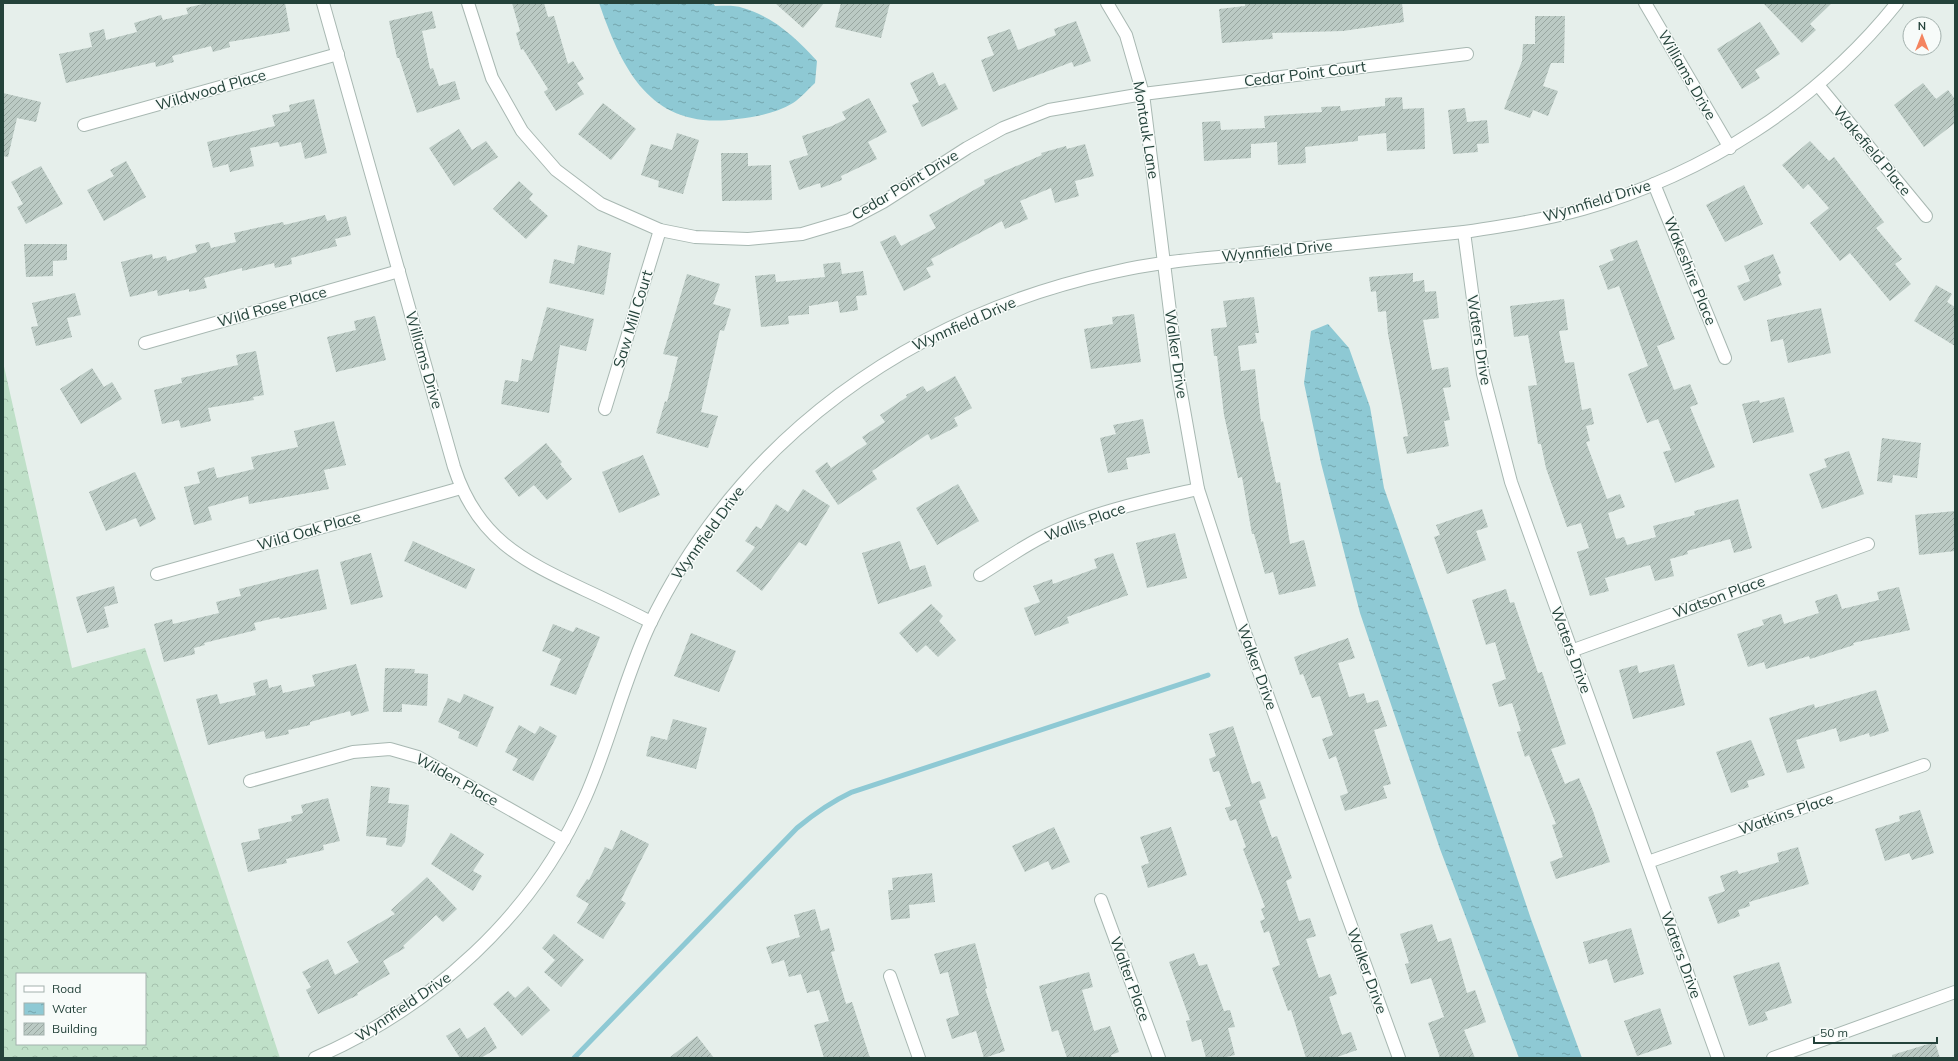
<svg xmlns="http://www.w3.org/2000/svg" width="1958" height="1061" viewBox="0 0 1958 1061" font-family="Mulish,sans-serif">
<defs>
<pattern id="forest-crowns" width="20" height="18" patternUnits="userSpaceOnUse"><rect width="20" height="18" fill="#bfe0c8"/><path d="M2 6a3 3 0 1 1 6 0M12 15a3 3 0 1 1 6 0" fill="none" stroke="#a4c1ad"/></pattern>
<pattern id="water-ripples" width="26" height="14" patternUnits="userSpaceOnUse"><rect width="26" height="14" fill="#8ec9d4"/><path d="M2 4q2-2 4 0t4 0M15 11q2-2 4 0t4 0" fill="none" stroke="#74a5ad"/></pattern>
<pattern id="building-hatch" width="6" height="6" patternUnits="userSpaceOnUse"><rect width="6" height="6" fill="#bbcac4"/><path d="M-1 1l2-2M0 6l6-6M5 7l2-2" fill="none" stroke="#98a6a0"/></pattern>
</defs>
<rect width="100%" height="100%" fill="#e6efeb"/>
<!-- forest -->
<path fill="url(#forest-crowns)" fill-rule="evenodd" d="M3 362 72 668 145 648 280 1058H3ZM17 974H145V1044H17Z"/>
<!-- water -->
<g fill="url(#water-ripples)">
<path d="M599 3H713L715 6C724 6 735 5 743 8 774 17 796 38 817 61L815 83C808 89 801 98 793 103 776 113 756 117 737 119 652 131 623 72 599 3Z"/>
<polygon points="1328,324 1349,348 1370,407 1384,488 1429,616 1531,919 1582,1058 1519,1058 1440,849 1360,613 1321,463 1304,383 1311,331"/>
</g>
<g fill="none" stroke-linecap="round" stroke-linejoin="round">
<!-- stream -->
<path stroke="#8ec9d4" stroke-width="5" d="M574 1058 797 828C815 813 831 802 852 792L1208 675"/>
</g>
<!-- building -->
<g fill="url(#building-hatch)">
<polygon points="207,3 285,3 290,31 229,42 230,47 213,52 211,46 172,56 174,62 156,67 155,62 66,83 59,54 92,47 89,33 104,29 106,40 137,32 134,23 161,15 163,20 188,14 186,8"/>
<polygon points="512,3 544,3 548,17 554,16 568,64 573,61 584,79 577,83 584,94 556,111 544,92 548,89 523,49 521,50 516,33 520,31"/>
<polygon points="775,3 824,3 803,28"/>
<polygon points="841,3 890,3 881,38 835,27"/>
<polygon points="1245,3 1402,3 1404,22 1343,31 1272,33 1273,39 1222,43 1219,9 1245,6"/>
<polygon points="1763,3 1832,3 1810,24 1816,30 1802,43"/>
<polygon points="432,11 436,28 422,31 430,69 433,68 439,86 455,81 460,99 417,113 399,58 397,58 389,21"/>
<polygon points="1535,16 1565,16 1564,63 1551,63 1543,86 1558,91 1548,116 1533,110 1530,118 1504,109 1522,61 1523,44 1535,44"/>
<polygon points="1076,21 1091,61 1074,67 1072,62 993,92 981,60 994,55 987,37 1010,29 1018,50 1056,35 1054,29"/>
<polygon points="1760,22 1780,54 1755,70 1760,78 1742,89 1717,49"/>
<polygon points="933,72 939,86 945,83 958,109 922,127 912,105 919,102 910,83"/>
<polygon points="1923,83 1936,99 1948,90 1955,99 1955,123 1924,147 1894,105"/>
<polygon points="3,93 41,102 36,122 17,118 8,157 3,156"/>
<polygon points="1402,97 1403,109 1424,108 1425,149 1387,151 1386,133 1358,136 1358,141 1305,147 1306,163 1278,165 1277,142 1251,144 1251,158 1204,161 1202,122 1220,121 1221,130 1265,128 1264,116 1322,112 1321,107 1340,106 1341,111 1385,106 1385,98"/>
<polygon points="869,98 887,132 868,142 877,159 841,176 842,180 821,188 820,183 799,190 789,161 808,155 802,136 832,126 846,119 842,112"/>
<polygon points="314,99 327,153 305,159 301,142 280,147 278,142 250,148 254,166 230,172 228,164 213,168 207,142 275,126 272,115 290,111 289,105"/>
<polygon points="603,103 636,129 611,160 578,134"/>
<polygon points="1465,108 1467,122 1487,120 1489,143 1477,144 1478,152 1453,154 1448,110"/>
<polygon points="459,129 472,150 486,141 498,157 454,186 429,148"/>
<polygon points="677,133 699,140 683,194 658,187 659,181 641,175 651,144 672,150"/>
<polygon points="1810,141 1829,161 1834,157 1884,222 1876,228 1902,259 1895,264 1911,284 1890,301 1850,253 1840,261 1810,223 1829,208 1808,184 1803,189 1782,165"/>
<polygon points="1085,144 1094,176 1075,181 1079,196 1055,203 1051,188 1020,201 1028,219 1005,229 1002,221 931,259 934,265 926,268 931,277 904,291 880,242 895,235 901,246 936,228 929,215 985,184 984,180 1042,155 1041,153 1066,146 1067,149"/>
<polygon points="721,153 748,153 748,166 771,165 772,200 722,201"/>
<polygon points="126,161 146,197 104,221 87,190 114,176 110,170"/>
<polygon points="41,166 63,204 26,224 17,207 23,204 11,182"/>
<polygon points="519,181 533,194 529,199 548,216 526,239 493,209"/>
<polygon points="1744,185 1763,224 1725,242 1706,205"/>
<polygon points="325,215 327,221 346,216 351,235 335,239 337,246 291,258 292,264 275,268 274,263 242,271 242,268 204,278 207,288 189,292 189,289 158,296 157,290 130,297 121,262 152,254 153,259 166,256 167,261 197,252 195,245 209,242 211,248 236,242 234,233 283,222 284,225"/>
<polygon points="1637,240 1675,339 1657,346 1674,390 1690,384 1698,404 1690,407 1715,467 1675,483 1663,452 1671,450 1658,419 1647,423 1628,374 1648,366 1619,286 1608,290 1599,266 1614,260 1610,250"/>
<polygon points="24,244 67,244 67,260 53,261 53,276 26,277"/>
<polygon points="578,245 611,253 604,295 549,283 554,259 574,264"/>
<polygon points="1773,254 1781,273 1778,275 1782,285 1744,301 1737,286 1750,281 1744,266"/>
<polygon points="840,262 842,274 863,271 867,295 856,296 858,310 840,313 838,301 809,306 809,314 788,316 789,324 761,327 755,276 775,274 776,282 825,277 823,264"/>
<polygon points="1413,273 1413,282 1424,280 1425,292 1436,291 1439,318 1423,320 1432,370 1448,367 1451,387 1443,388 1450,420 1444,421 1449,446 1407,454 1403,437 1408,436 1388,334 1386,311 1378,312 1376,291 1371,292 1369,277"/>
<polygon points="687,274 720,284 713,304 731,309 724,331 720,330 701,412 718,416 708,448 656,433 665,401 667,402 678,357 663,354"/>
<polygon points="1936,285 1952,294 1947,302 1955,307 1955,346 1914,321"/>
<polygon points="75,293 81,315 67,318 72,337 36,346 31,327 38,326 32,303"/>
<polygon points="1254,297 1259,333 1255,333 1257,343 1238,346 1241,371 1255,369 1261,422 1263,421 1276,483 1280,482 1290,544 1304,540 1316,586 1279,595 1273,572 1265,574 1254,534 1252,534 1242,477 1238,478 1224,415 1217,356 1214,356 1211,329 1227,327 1223,301"/>
<polygon points="1564,299 1568,330 1559,331 1565,363 1574,362 1582,410 1591,408 1594,424 1586,426 1590,441 1586,442 1607,499 1620,494 1625,507 1608,513 1616,539 1624,537 1627,545 1656,537 1653,526 1695,515 1694,511 1738,499 1752,548 1734,553 1730,539 1687,551 1688,554 1670,559 1674,576 1655,581 1650,565 1605,578 1609,591 1590,596 1577,552 1589,548 1581,523 1567,527 1546,468 1541,444 1538,444 1528,386 1537,385 1528,335 1514,337 1510,306"/>
<polygon points="547,307 594,319 586,351 560,345 549,413 501,404 505,380 518,382 522,359 532,361"/>
<polygon points="1821,308 1831,353 1788,363 1783,339 1771,342 1767,320"/>
<polygon points="1134,314 1141,362 1091,369 1084,329 1113,324 1112,317"/>
<polygon points="375,316 386,360 336,372 327,337 356,330 354,321"/>
<polygon points="256,351 264,395 253,397 254,400 208,408 211,421 181,428 179,420 162,424 154,390 182,383 181,378 238,365 236,355"/>
<polygon points="92,368 104,387 112,382 122,399 81,424 60,389"/>
<polygon points="955,376 972,408 954,418 958,426 931,440 928,434 872,471 877,479 838,505 815,471 827,462 831,468 867,444 862,437 885,422 880,415 907,397 906,395 923,386 927,392"/>
<polygon points="1784,397 1794,432 1753,443 1742,404 1759,400 1760,403"/>
<polygon points="1143,419 1150,453 1126,458 1128,469 1108,473 1100,438 1116,434 1113,425"/>
<polygon points="334,421 346,465 324,470 329,489 249,504 248,496 208,507 212,520 194,525 184,487 200,483 197,472 214,467 217,478 254,469 251,457 298,447 294,431"/>
<polygon points="1882,438 1921,443 1917,478 1893,475 1892,483 1877,481"/>
<polygon points="546,443 562,462 560,464 572,479 547,500 534,485 519,497 504,478"/>
<polygon points="1849,451 1864,494 1822,509 1809,474 1827,467 1824,459"/>
<polygon points="643,455 660,495 619,513 602,472"/>
<polygon points="135,472 156,519 140,527 136,518 106,531 89,492"/>
<polygon points="958,484 979,521 937,545 916,508"/>
<polygon points="803,489 830,506 806,546 799,542 762,591 736,571 755,547 745,541 756,526 761,529 776,504 788,512"/>
<polygon points="1482,509 1488,527 1476,531 1486,560 1447,574 1434,537 1440,535 1436,525"/>
<polygon points="1955,511 1955,551 1919,555 1915,515"/>
<polygon points="1175,533 1187,578 1147,588 1136,543"/>
<polygon points="413,541 475,569 466,589 404,561"/>
<polygon points="900,541 910,570 925,565 932,586 878,604 862,553"/>
<polygon points="371,553 383,597 351,605 340,562"/>
<polygon points="1113,553 1128,595 1067,617 1069,623 1035,636 1024,608 1040,602 1033,586 1052,579 1053,584 1097,568 1094,559"/>
<polygon points="318,569 327,609 280,619 279,617 254,623 256,630 204,643 205,645 194,648 195,654 164,662 154,624 172,619 173,624 219,613 216,602 241,596 239,589"/>
<polygon points="114,586 118,603 104,607 109,627 87,633 76,597"/>
<polygon points="1899,587 1910,630 1853,643 1854,645 1810,659 1809,656 1766,669 1764,662 1748,667 1737,634 1764,625 1762,620 1781,614 1784,624 1819,613 1815,601 1837,594 1842,609 1879,600 1877,592"/>
<polygon points="1506,589 1510,603 1514,602 1538,673 1542,672 1566,744 1551,749 1565,784 1579,778 1593,811 1610,862 1556,879 1550,862 1563,857 1552,825 1556,824 1529,755 1525,757 1517,732 1521,731 1512,703 1499,707 1492,684 1506,679 1495,642 1486,645 1472,600"/>
<polygon points="931,604 943,616 939,621 956,640 938,657 926,645 917,653 899,633"/>
<polygon points="553,624 573,632 576,627 600,637 576,695 550,685 561,659 542,651"/>
<polygon points="691,633 736,651 719,692 674,676"/>
<polygon points="1348,638 1355,658 1338,663 1349,697 1364,693 1367,703 1378,700 1387,726 1374,730 1391,784 1383,786 1387,798 1345,811 1340,796 1348,793 1336,756 1329,759 1322,739 1333,735 1320,696 1312,698 1303,674 1300,675 1294,657"/>
<polygon points="356,664 369,711 351,716 350,711 310,722 310,725 288,730 289,734 266,739 264,731 208,745 196,699 217,694 220,704 256,695 253,683 267,679 269,688 281,685 283,693 315,686 312,675"/>
<polygon points="1674,664 1685,705 1633,719 1619,670 1637,665 1639,673"/>
<polygon points="385,668 415,669 414,673 428,674 427,706 402,704 402,712 383,712"/>
<polygon points="1876,690 1889,731 1870,737 1869,733 1840,742 1836,728 1796,740 1805,768 1787,773 1769,718 1814,704 1815,708"/>
<polygon points="464,694 494,707 477,747 458,738 460,732 438,722 448,698 460,703"/>
<polygon points="673,719 707,728 696,769 646,756 651,736 667,740"/>
<polygon points="519,725 535,734 540,726 557,736 533,781 512,770 518,759 505,752"/>
<polygon points="1233,726 1252,784 1260,781 1266,798 1259,801 1272,838 1277,836 1292,878 1286,881 1299,921 1310,918 1316,936 1306,939 1319,978 1330,974 1337,994 1329,997 1342,1035 1351,1032 1357,1050 1334,1058 1306,1058 1291,1010 1288,1011 1272,968 1280,965 1269,931 1264,933 1260,921 1265,919 1261,909 1265,907 1243,849 1246,847 1236,819 1230,821 1225,808 1231,806 1219,771 1213,772 1209,759 1216,756 1209,734"/>
<polygon points="1751,740 1765,775 1747,781 1749,787 1731,793 1716,752"/>
<polygon points="371,786 390,788 388,803 409,805 405,842 401,847 386,845 387,838 366,836"/>
<polygon points="328,798 340,841 323,845 324,850 286,859 287,863 248,872 241,843 260,839 258,829 292,821 291,816 303,813 301,805"/>
<polygon points="1920,810 1934,853 1912,860 1909,853 1885,861 1875,829 1900,821 1899,816"/>
<polygon points="1054,827 1070,862 1052,870 1048,861 1025,872 1012,846"/>
<polygon points="1171,827 1187,875 1148,888 1141,866 1149,863 1140,837"/>
<polygon points="621,830 649,844 621,900 626,903 603,939 577,923 589,904 576,896 587,879 589,880 605,847 612,850"/>
<polygon points="451,833 484,854 473,871 482,876 473,891 431,864"/>
<polygon points="1798,847 1809,884 1749,902 1750,906 1738,910 1740,916 1718,924 1708,897 1725,891 1720,876 1737,870 1739,874 1779,862 1777,853"/>
<polygon points="932,873 935,902 909,905 910,918 891,920 888,890 893,890 892,878"/>
<polygon points="427,877 457,909 443,922 436,915 403,946 405,948 383,961 390,974 357,993 358,995 318,1014 306,990 311,987 302,972 328,959 335,975 359,962 347,942 395,914 391,910"/>
<polygon points="815,909 821,931 829,928 835,951 831,952 846,1004 852,1002 870,1058 824,1058 814,1025 829,1021 819,990 807,993 801,974 789,977 784,960 772,964 766,947 800,937 794,915"/>
<polygon points="1432,924 1438,942 1451,938 1467,993 1475,990 1486,1022 1464,1030 1475,1058 1440,1058 1428,1023 1444,1017 1431,978 1411,984 1405,964 1409,963 1400,934"/>
<polygon points="1631,928 1644,974 1614,983 1607,959 1589,964 1583,942"/>
<polygon points="554,934 584,960 561,987 544,972 555,960 542,948"/>
<polygon points="975,943 987,988 985,989 1005,1051 984,1058 976,1031 952,1039 946,1019 959,1015 948,972 940,974 934,954"/>
<polygon points="1194,953 1199,966 1207,964 1224,1011 1230,1010 1235,1027 1228,1028 1235,1055 1222,1058 1206,1058 1201,1039 1192,1042 1186,1021 1190,1020 1169,962"/>
<polygon points="1779,962 1792,1003 1765,1012 1768,1020 1749,1026 1733,976"/>
<polygon points="1089,972 1093,987 1082,990 1094,1031 1110,1026 1119,1052 1111,1055 1112,1058 1067,1058 1058,1030 1052,1032 1039,986"/>
<polygon points="528,986 550,1010 522,1036 493,1004 508,991 515,998"/>
<polygon points="1660,1008 1672,1044 1637,1056 1624,1021"/>
<polygon points="485,1027 497,1048 481,1058 460,1058 446,1036 460,1028 467,1039"/>
<polygon points="697,1036 714,1058 669,1058"/>
<polygon points="1935,1042 1940,1058 1892,1058 1892,1055"/>
</g>
<g fill="none" stroke-linecap="round" stroke-linejoin="round">
<defs>
<g id="street">
<path d="M323 3 454 467C477 538 521 560 585 590 607 600 629 611 651 622"/>
<polyline points="468,3 492,78 522,131 556,170 601,204 660,230 695,237 748,239 802,234 849,220 883,202 967,148 1003,128 1049,110 1143,94 1467,54"/>
<polyline points="1107,3 1126,35 1143,94 1178,376 1198,489 1245,633 1399,1058"/>
<polyline points="1645,3 1730,148"/>
<polyline points="1818,85 1926,216"/>
<polyline points="84,125 338,54"/>
<polyline points="1654,184 1725,358"/>
<polyline points="1464,232 1483,374 1511,482 1718,1058"/>
<polyline points="145,343 399,271"/>
<polyline points="605,409 660,230"/>
<polyline points="157,574 461,488"/>
<path d="M980 575C1001 562 1022 547 1044 536 1093 512 1146 501 1198 489"/>
<polyline points="1571,651 1868,544"/>
<polyline points="250,781 353,752 390,749 418,757 564,840"/>
<polyline points="1648,862 1924,765"/>
<polyline points="1101,900 1159,1058"/>
<polyline points="890,976 919,1058"/>
<path d="M315 1058C432 1007 533 916 585 798 610 742 623 682 649 626 740 437 911 316 1114 272 1161 261 1210 258 1258 253 1327 246 1395 239 1464 232 1504 226 1544 220 1583 209 1705 174 1817 103 1897 3"/>
<polyline points="1773,1058 1955,992"/>
</g>
</defs>
<!-- street casing -->
<use href="#street" stroke="#a8b8b2" stroke-width="14"/>
<!-- street -->
<use href="#street" stroke="#fff" stroke-width="12"/>
</g>
<g text-anchor="middle" stroke-width="3" stroke-linejoin="round" paint-order="stroke">
<!-- street labels -->
<g font-size="15" fill="#24423a" stroke="#f7fbf9">
<text transform="translate(1305 74) rotate(-7)" y="5">Cedar Point Court</text>
<text transform="translate(1687 75) rotate(60)" y="5">Williams Drive</text>
<text transform="translate(211 90) rotate(-16)" y="5">Wildwood Place</text>
<text transform="translate(1146 130) rotate(81)" y="5">Montauk Lane</text>
<text transform="translate(1872 151) rotate(50)" y="5">Wakefield Place</text>
<text transform="translate(905 185) rotate(-31)" y="5">Cedar Point Drive</text>
<text transform="translate(1597 201) rotate(-17)" y="5">Wynnfield Drive</text>
<text transform="translate(1277 251) rotate(-6)" y="5">Wynnfield Drive</text>
<text transform="translate(1690 271) rotate(68)" y="5">Wakeshire Place</text>
<text transform="translate(272 307) rotate(-16)" y="5">Wild Rose Place</text>
<text transform="translate(633 319) rotate(-73)" y="5">Saw Mill Court</text>
<text transform="translate(964 324) rotate(-24)" y="5">Wynnfield Drive</text>
<text transform="translate(1479 340) rotate(81)" y="5">Waters Drive</text>
<text transform="translate(1176 354) rotate(82)" y="5">Walker Drive</text>
<text transform="translate(424 360) rotate(74)" y="5">Williams Drive</text>
<text transform="translate(1085 522) rotate(-20)" y="5">Wallis Place</text>
<text transform="translate(309 531) rotate(-16)" y="5">Wild Oak Place</text>
<text transform="translate(708 533) rotate(-54)" y="5">Wynnfield Drive</text>
<text transform="translate(1719 597) rotate(-20)" y="5">Watson Place</text>
<text transform="translate(1571 650) rotate(70)" y="5">Waters Drive</text>
<text transform="translate(1257 667) rotate(70)" y="5">Walker Drive</text>
<text transform="translate(457 780) rotate(29)" y="5">Wilden Place</text>
<text transform="translate(1786 814) rotate(-19)" y="5">Watkins Place</text>
<text transform="translate(1681 955) rotate(70)" y="5">Waters Drive</text>
<text transform="translate(1367 971) rotate(70)" y="5">Walker Drive</text>
<text transform="translate(1130 979) rotate(70)" y="5">Walter Place</text>
<text transform="translate(403 1007) rotate(-34)" y="5">Wynnfield Drive</text>
</g>
</g>
<!-- border -->
<rect width="1958" height="1061" fill="none" stroke="#24423a" stroke-width="8"/>
<!-- legend -->
<rect x="16" y="973" width="130" height="72" fill="#f7fbf9" stroke="#a3b1ad"/>
<rect x="24" y="986" width="20" height="6" fill="#ffffff" stroke="#a3b1ad"/>
<text x="52" y="993" font-size="12" fill="#24423a">Road</text>
<rect x="24" y="1003" width="20" height="12" fill="url(#water-ripples)" stroke="#a3b1ad"/>
<text x="52" y="1013" font-size="12" fill="#24423a">Water</text>
<rect x="24" y="1023" width="20" height="12" fill="url(#building-hatch)" stroke="#a3b1ad"/>
<text x="52" y="1033" font-size="12" fill="#24423a">Building</text>
<!-- north arrow -->
<g transform="translate(1922 36)"><circle r="19" fill="#f7fbf9" stroke="#a3b1ad"/>
<path d="M0-3L7 15L0 10L-7 15Z" fill="#f4845f"/>
<text y="-6" font-size="11" font-weight="bold" text-anchor="middle" fill="#24423a">N</text>
</g>
<!-- scale -->
<path d="M1814 1037v6h123v-6" fill="none" stroke="#24423a" stroke-width="2"/>
<text x="1820" y="1037" font-size="12" fill="#24423a" stroke="#f7fbf9" stroke-width="3" paint-order="stroke">50 m</text>
</svg>
